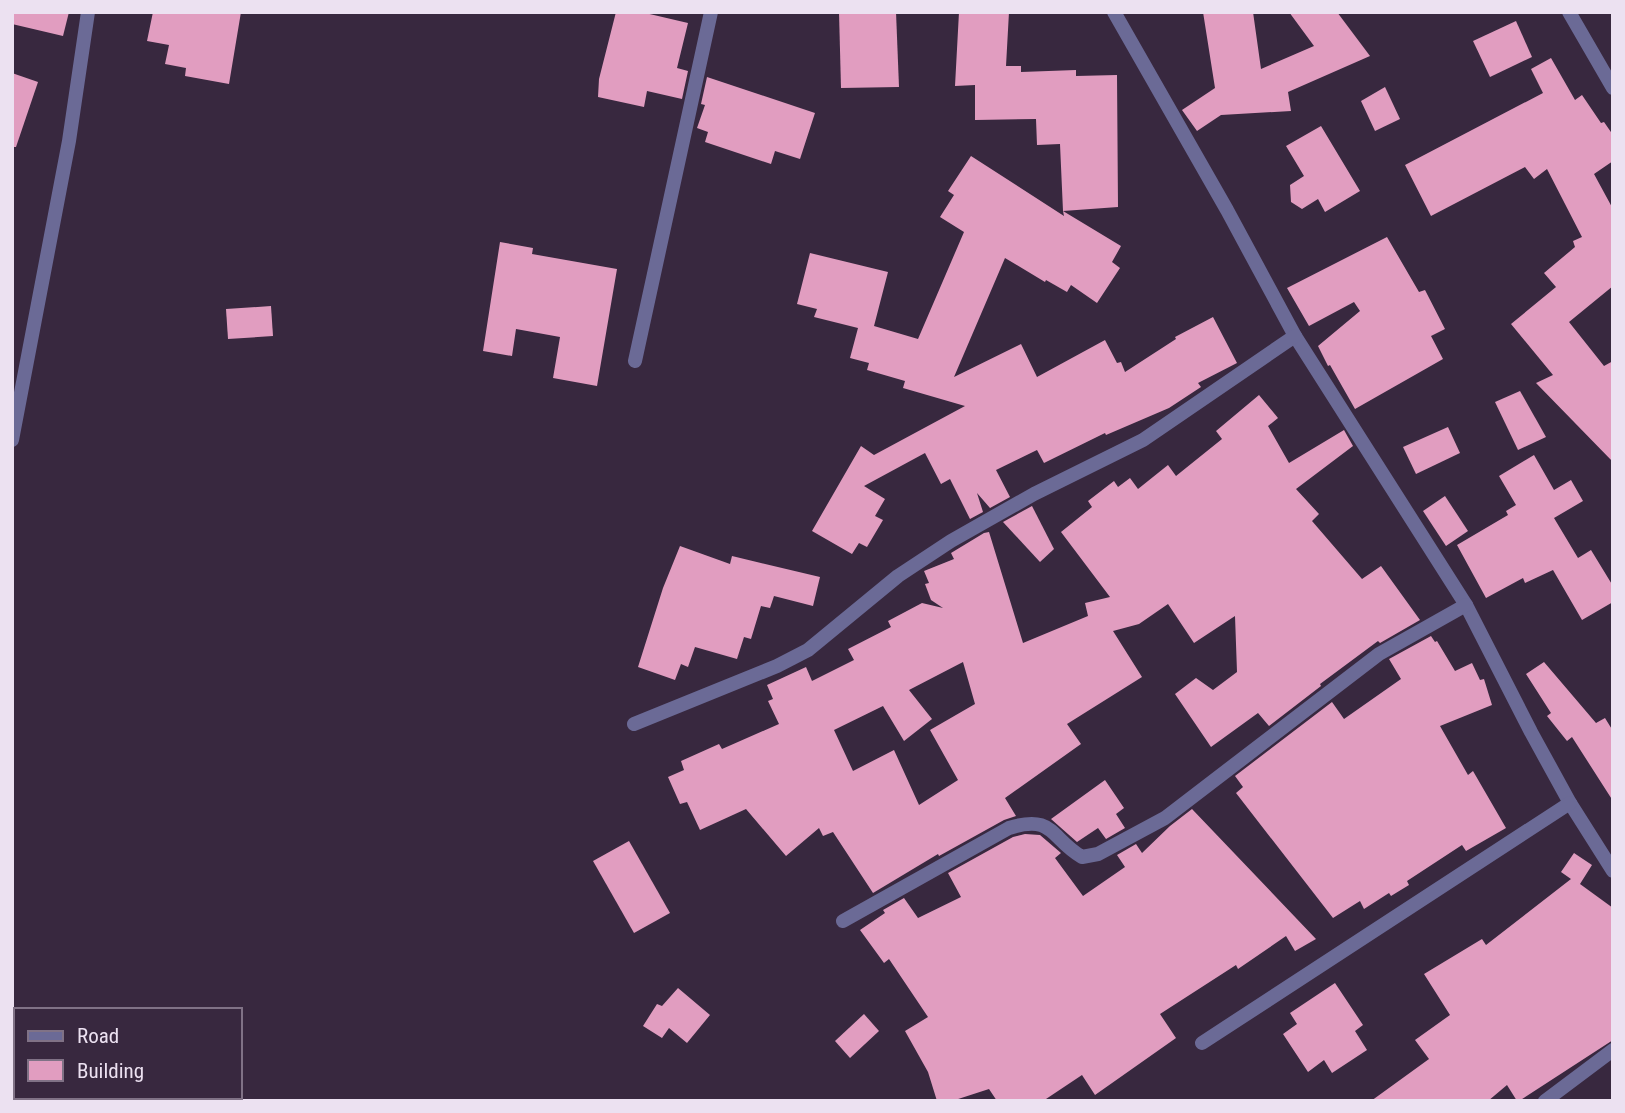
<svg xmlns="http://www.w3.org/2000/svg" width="1625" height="1113" viewBox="0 0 1625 1113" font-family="'Roboto Condensed',sans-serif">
<rect width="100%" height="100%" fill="#38283f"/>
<!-- building -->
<g fill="#e19dc0" fill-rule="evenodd">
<polygon points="12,12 69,12 63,36 12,24"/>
<polygon points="153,12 241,12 229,84 185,76 186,68 165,64 169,45 147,41"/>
<polygon points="616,12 641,12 688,23 677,68 688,71 682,99 647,91 644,107 598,97 599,79"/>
<polygon points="839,12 896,12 899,87 841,88"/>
<polygon points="959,12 1009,12 1006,66 1021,66 1021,72 1076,70 1076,76 1117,75 1118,207 1063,211 1060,144 1037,145 1036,119 975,120 975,85 955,86"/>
<polygon points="1203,12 1253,12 1261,69 1314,46 1289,12 1337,12 1370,56 1288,92 1291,111 1221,115 1197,131 1182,110 1215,88"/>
<polygon points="1516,21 1532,57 1490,77 1473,41"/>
<polygon points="1551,58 1575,100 1582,95 1601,123 1604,122 1613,135 1613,161 1594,174 1613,209 1613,286 1569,322 1604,366 1613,361 1613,462 1536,383 1553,375 1511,324 1556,287 1544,273 1575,247 1573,241 1582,237 1547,169 1534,179 1525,167 1431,216 1405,165 1543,93 1531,69"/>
<polygon points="12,73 38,82 16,147 12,147"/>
<polygon points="707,77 815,113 800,159 775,151 771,164 705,142 708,132 697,128 705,105 701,104"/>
<polygon points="1385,87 1400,119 1375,131 1361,101"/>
<polygon points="1321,126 1360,191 1325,212 1318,199 1302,209 1291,202 1290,185 1304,176 1286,146"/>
<polygon points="971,156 1064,216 1063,211 1121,246 1112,262 1120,268 1097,303 1071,285 1067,292 1046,280 1045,282 1005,258 954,377 1021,344 1037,377 1105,340 1117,363 1121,362 1125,372 1176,339 1175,337 1213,317 1237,363 1198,383 1201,387 1169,408 1106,435 1105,433 1044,463 1037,450 996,470 1010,497 990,508 977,493 983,512 970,519 950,479 941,484 925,453 864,486 885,499 875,516 883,520 867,547 859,543 852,554 812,531 861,446 874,455 965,406 903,388 905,381 867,370 869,363 850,358 858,328 814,317 817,309 797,304 810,253 888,272 874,326 918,339 964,232 940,217 954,195 948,191"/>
<polygon points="1387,237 1419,292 1425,290 1445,329 1431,336 1443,359 1355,409 1330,365 1328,366 1318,346 1360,311 1354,302 1309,326 1287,288"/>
<polygon points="500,242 533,248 532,254 617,269 597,386 553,378 560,337 516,329 512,356 483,351"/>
<polygon points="271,306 273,336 228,339 226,309"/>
<polygon points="1520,391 1546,437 1518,450 1495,402"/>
<path d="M1259 395 1278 418 1268 426 1289 463 1344 430 1353 446 1296 489 1319 514 1312 521 1362 579 1381 566 1420 620 1380 643 1378 641 1320 684 1321 686 1269 726 1258 713 1211 747 1175 694 1196 678 1213 690 1237 672 1235 616 1194 643 1168 604 1139 624 1113 631 1142 677 1067 724 1081 744 1005 798 1016 816 1004 820 939 856 938 854 873 893 833 832 823 836 819 828 786 856 746 809 700 830 687 802 680 804 668 777 684 770 681 761 719 744 722 749 779 724 768 701 773 699 767 685 806 667 812 681 854 660 848 649 891 627 888 621 922 603 943 608 931 600 925 584 929 583 924 571 954 559 951 553 984 533 989 532 1023 643 1088 616 1085 603 1110 597 1061 532 1092 507 1088 501 1114 481 1118 487 1130 478 1138 489 1168 465 1176 476 1222 439 1216 431ZM963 662 975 704 930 730 958 780 919 805 894 750 853 771 834 730 883 706 904 741 932 719 909 690Z"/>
<polygon points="1448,427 1460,453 1416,474 1403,447"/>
<polygon points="1534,455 1554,490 1571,480 1583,501 1554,518 1578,558 1591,550 1613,586 1613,602 1582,620 1553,570 1525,583 1523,578 1486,598 1457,545 1508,515 1506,511 1516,505 1499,476"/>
<polygon points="1445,496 1468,531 1446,546 1423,511"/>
<polygon points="1032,506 1054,549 1040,562 1003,522"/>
<polygon points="680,546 730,564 732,556 820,577 813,606 774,596 770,608 761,606 751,639 744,637 737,659 695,647 688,667 681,664 675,680 638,667 663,588"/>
<polygon points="1431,636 1435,642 1437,641 1455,671 1472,663 1480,680 1484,679 1492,705 1440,726 1468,775 1473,771 1506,828 1466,851 1462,845 1407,881 1409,885 1391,896 1389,893 1364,909 1360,901 1333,918 1236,793 1243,787 1235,776 1332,702 1344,719 1401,679 1389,659"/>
<polygon points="1544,662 1596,723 1605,718 1613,731 1613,801 1572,737 1567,741 1547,716 1551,713 1526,674"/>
<polygon points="1105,780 1124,808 1116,814 1125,828 1106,839 1098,828 1077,842 1051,819"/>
<polygon points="1192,809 1316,939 1295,951 1286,936 1238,969 1236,965 1160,1014 1176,1038 1095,1095 1082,1075 1043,1101 997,1101 989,1089 952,1101 937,1101 928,1072 905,1031 928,1017 889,959 884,963 860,930 885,913 883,910 904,898 918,918 961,897 948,873 1013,837 1025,834 1040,835 1061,853 1055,858 1083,896 1125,867 1117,855 1136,844 1142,853 1170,826"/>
<polygon points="629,841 670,913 634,933 593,861"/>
<polygon points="1574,853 1592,865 1580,884 1613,908 1613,1040 1519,1101 1517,1101 1507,1085 1488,1101 1371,1101 1429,1059 1415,1040 1450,1015 1424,974 1482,939 1486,945 1571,879 1561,872"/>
<polygon points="1335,983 1363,1025 1355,1031 1367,1050 1332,1073 1324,1060 1308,1072 1283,1034 1297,1024 1290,1013"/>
<polygon points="678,988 710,1015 687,1043 669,1028 662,1038 643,1026 657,1004 662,1006"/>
<polygon points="864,1014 879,1031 850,1058 835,1041"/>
</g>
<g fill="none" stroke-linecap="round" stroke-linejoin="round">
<!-- minor -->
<g stroke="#6b6a96" stroke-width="14">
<polyline points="1114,12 1227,210 1295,336 1466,605 1531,732 1570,803 1613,871"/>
<polyline points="1569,12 1613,88"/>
<polyline points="635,361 711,12"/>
<polyline points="12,440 69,141 88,12"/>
<polyline points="634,724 777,666 808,650 898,576 951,541 1034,494 1143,440 1295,336"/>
<path d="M843 921 1009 828C1054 814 1050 838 1082 857L1098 854 1165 818 1379 654 1466 605"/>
<polyline points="1202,1043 1570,803"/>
<polyline points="1545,1101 1613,1050"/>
</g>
</g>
<!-- border -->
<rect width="1625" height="1113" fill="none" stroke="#ece1f1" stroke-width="28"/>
<!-- legend -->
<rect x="14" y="1008" width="228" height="91" fill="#38283f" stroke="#807286" stroke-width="2"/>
<rect x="28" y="1031" width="35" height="10" fill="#6b6a96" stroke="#807286" stroke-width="2"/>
<text x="77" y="1043" font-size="21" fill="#ece1f1">Road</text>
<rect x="28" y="1060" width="35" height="21" fill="#e19dc0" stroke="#807286" stroke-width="2"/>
<text x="77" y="1078" font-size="21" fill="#ece1f1">Building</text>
</svg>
